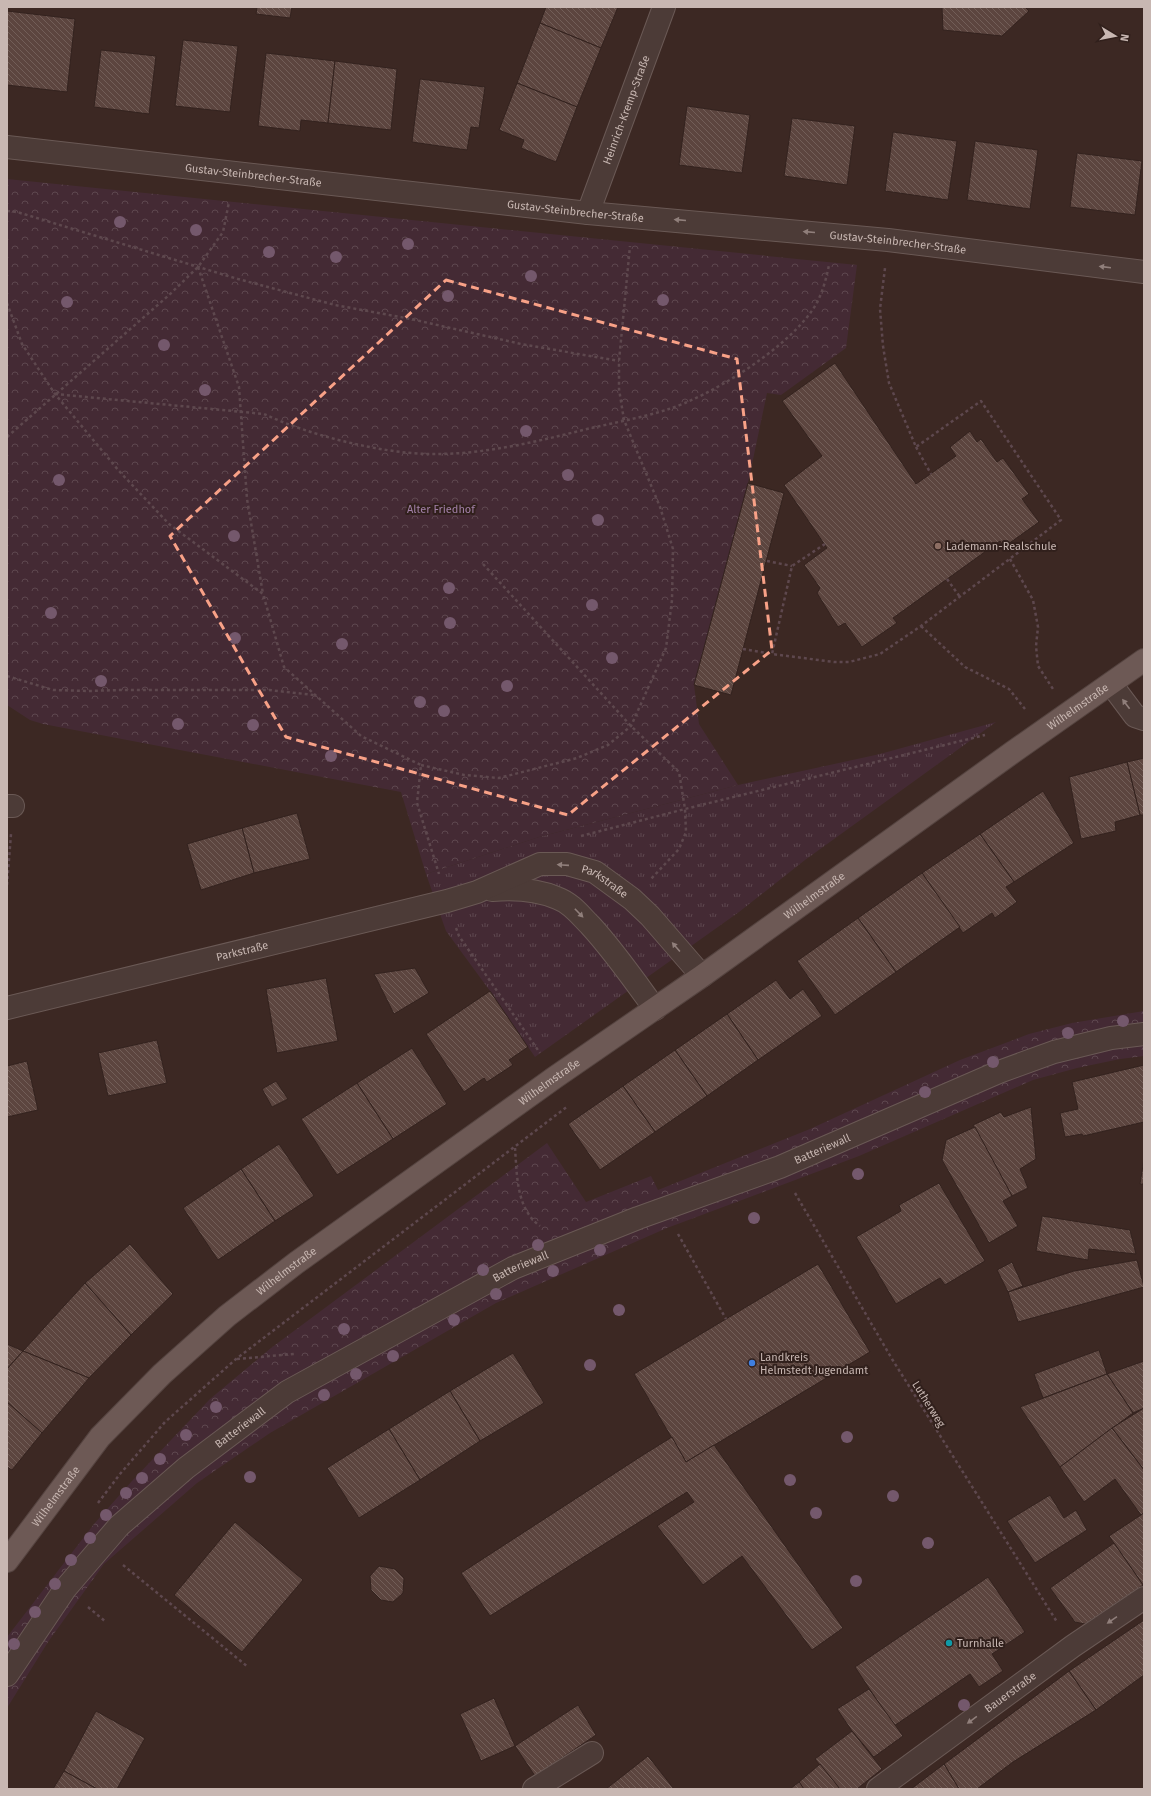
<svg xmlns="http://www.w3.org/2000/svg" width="1151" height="1796" viewBox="0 0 1151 1796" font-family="'Fira Sans',sans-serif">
<defs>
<pattern id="grass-tufts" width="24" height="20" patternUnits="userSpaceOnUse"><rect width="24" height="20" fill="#442a34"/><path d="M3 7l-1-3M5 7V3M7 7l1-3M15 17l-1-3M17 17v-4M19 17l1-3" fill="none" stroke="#5e474f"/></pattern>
<pattern id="park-crowns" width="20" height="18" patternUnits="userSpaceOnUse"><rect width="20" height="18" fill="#442a34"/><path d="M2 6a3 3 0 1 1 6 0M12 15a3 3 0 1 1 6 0" fill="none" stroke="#5e474f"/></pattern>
<pattern id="building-back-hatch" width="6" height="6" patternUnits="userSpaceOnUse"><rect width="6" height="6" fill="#5c453f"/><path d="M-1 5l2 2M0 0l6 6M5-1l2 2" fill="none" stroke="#725e58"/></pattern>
</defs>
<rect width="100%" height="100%" fill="#3c2823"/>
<!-- grass -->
<polygon fill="url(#grass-tufts)" points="996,722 805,860 739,912 535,1057 490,991 446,931 426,874 539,837 738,785 880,754"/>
<!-- park -->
<g fill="url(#park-crowns)">
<polygon points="7,179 857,265 846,348 781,395 767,393 748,483 694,685 699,724 738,785 539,837 426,874 401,792 43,724 30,720 7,705"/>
<polygon points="1144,1011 1144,1056 1120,1059 1077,1068 1033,1080 859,1156 667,1228 496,1303 270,1433 197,1483 104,1564 48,1642 7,1708 7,1637 94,1524 132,1481 210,1399 271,1348 547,1143 586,1202 651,1176 658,1190 810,1129 960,1060 1029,1034 1072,1023"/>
</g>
<!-- building -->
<g fill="url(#building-back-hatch)" stroke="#33221e">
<polygon points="257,7 292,7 290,18 256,14"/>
<polygon points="546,7 618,7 601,48 540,23"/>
<polygon points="942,7 1025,7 1029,11 1002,36 943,30"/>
<polygon points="7,11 75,19 67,92 7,85"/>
<polygon points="540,23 601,48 577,107 517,83"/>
<polygon points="183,40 238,46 230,112 175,106"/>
<polygon points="101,50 156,56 149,114 94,107"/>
<polygon points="266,53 335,61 328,123 301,120 300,131 258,126"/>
<polygon points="335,61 397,69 391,130 328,123"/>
<polygon points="420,79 485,87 479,128 471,127 467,150 412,142"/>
<polygon points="517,83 577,107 556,162 521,148 524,140 499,130"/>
<polygon points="687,106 750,115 742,173 679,165"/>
<polygon points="792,118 855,126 847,185 784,176"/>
<polygon points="893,132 957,141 948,200 885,191"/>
<polygon points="975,141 1038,150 1030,209 967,200"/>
<polygon points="1077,153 1142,161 1135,215 1070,207"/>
<polygon points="835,363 916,484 956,456 950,447 970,431 977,442 981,439 997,462 1003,458 1029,494 1022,499 1039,522 1004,547 1000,541 893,618 897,623 862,647 845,623 838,627 817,593 820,588 804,565 827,548 784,485 822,456 782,401"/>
<polygon points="748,483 784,493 731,695 694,685"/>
<polygon points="1144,758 1144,815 1140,815 1127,762"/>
<polygon points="1127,762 1140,815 1115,822 1116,831 1081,839 1069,777"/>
<polygon points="1043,791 1074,843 1014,882 980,834"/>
<polygon points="297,813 310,859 254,873 242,828"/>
<polygon points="242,828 254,873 201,890 187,844"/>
<polygon points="980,834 1014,882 1006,887 1017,902 995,918 992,913 963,933 922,873"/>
<polygon points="922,873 960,927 896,972 858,918"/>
<polygon points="858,918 896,972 835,1015 797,961"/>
<polygon points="415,968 429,993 394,1014 374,974"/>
<polygon points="326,978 338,1041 277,1053 266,989"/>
<polygon points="776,980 790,999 803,989 822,1016 758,1060 727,1014"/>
<polygon points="490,991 528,1047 509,1060 513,1065 487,1082 484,1078 464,1092 426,1034"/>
<polygon points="727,1014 758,1060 707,1096 675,1050"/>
<polygon points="157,1040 167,1083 108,1096 98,1053"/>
<polygon points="412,1048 447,1104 393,1139 357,1083"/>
<polygon points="675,1050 707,1096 655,1132 623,1086"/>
<polygon points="27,1061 38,1110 7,1117 7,1066"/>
<polygon points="1144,1065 1144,1122 1083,1136 1082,1134 1065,1137 1060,1113 1078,1109 1072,1082"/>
<polygon points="276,1081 288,1099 272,1107 262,1089"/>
<polygon points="357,1083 393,1139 337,1175 301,1119"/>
<polygon points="623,1086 655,1132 600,1170 568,1124"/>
<polygon points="1031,1107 1036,1159 1020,1169 1028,1188 1012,1196 973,1125 1001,1112 1004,1117"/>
<polygon points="975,1127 1012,1196 1003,1201 1018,1226 989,1243 942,1160 946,1140"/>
<polygon points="279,1144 314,1196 275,1221 241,1169"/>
<polygon points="1144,1159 1144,1184 1140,1184"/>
<polygon points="241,1169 275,1221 218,1260 183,1208"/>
<polygon points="939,1183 985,1261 945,1285 940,1278 896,1304 856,1237 901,1211 899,1205"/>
<polygon points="1042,1216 1130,1230 1136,1254 1089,1249 1088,1260 1036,1251"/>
<polygon points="130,1244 173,1294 131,1335 85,1283"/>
<polygon points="1137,1260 1144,1287 1018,1322 1008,1292 1074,1271"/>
<polygon points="1012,1262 1023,1286 1008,1292 997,1270"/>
<polygon points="818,1264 870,1352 686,1462 634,1374"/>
<polygon points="85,1283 131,1335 89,1378 23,1351"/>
<polygon points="7,1344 23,1351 7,1369"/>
<polygon points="1099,1350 1107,1374 1043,1398 1034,1374"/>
<polygon points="23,1351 89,1378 42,1433 7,1402 7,1369"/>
<polygon points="513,1353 544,1403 480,1441 450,1391"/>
<polygon points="1144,1361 1144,1408 1133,1413 1107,1374"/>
<polygon points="1107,1374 1133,1413 1060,1467 1020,1407"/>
<polygon points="450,1391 480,1441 420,1480 389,1429"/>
<polygon points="7,1402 42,1433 12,1470 7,1467"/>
<polygon points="1144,1408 1144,1470 1112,1428"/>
<polygon points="1112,1428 1144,1470 1144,1513 1141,1515 1115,1479 1084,1502 1060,1467"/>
<polygon points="389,1429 420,1480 359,1518 327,1468"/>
<polygon points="672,1437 686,1462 714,1445 843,1628 812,1650 742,1556 703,1585 657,1526 694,1502 687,1492 490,1616 461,1573 643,1455"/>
<polygon points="1050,1495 1064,1518 1076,1510 1087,1530 1035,1563 1007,1521"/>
<polygon points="1144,1513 1144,1584 1143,1585 1109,1536"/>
<polygon points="235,1522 303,1580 242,1652 174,1595"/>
<polygon points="1114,1543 1143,1585 1085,1624 1075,1622 1050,1588"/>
<polygon points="379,1566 395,1569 404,1578 403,1593 393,1602 381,1600 371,1590 370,1576"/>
<polygon points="988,1577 1025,1632 992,1654 1003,1671 979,1687 970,1674 894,1726 855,1667"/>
<polygon points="1144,1620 1144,1675 1096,1710 1069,1671"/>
<polygon points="1069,1671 1096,1710 1013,1762 977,1789 959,1789 944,1764"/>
<polygon points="869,1689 903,1736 874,1757 852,1731 837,1709"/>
<polygon points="494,1698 515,1746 481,1761 460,1714"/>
<polygon points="578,1705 596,1735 535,1776 515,1746"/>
<polygon points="96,1711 145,1738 117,1789 97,1789 64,1771"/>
<polygon points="852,1731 882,1769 857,1789 840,1789 815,1759"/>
<polygon points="648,1756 674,1789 606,1789"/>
<polygon points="820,1764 840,1789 804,1789 799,1782"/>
<polygon points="944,1764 959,1789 911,1789"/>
<polygon points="64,1771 97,1789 53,1789"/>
<polygon points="799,1782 804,1789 790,1789"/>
</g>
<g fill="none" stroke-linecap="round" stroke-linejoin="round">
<defs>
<g id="minor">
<path id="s1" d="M7 147 588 213 888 240 1144 272"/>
<path id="s2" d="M588 213 664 7"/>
<polyline points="1111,684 1135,716 1144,719"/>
<polyline points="7,806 13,806"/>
<path d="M492 890C515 888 536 889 557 898 571 903 580 915 590 925 614 951 634 980 655 1009"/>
<path id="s3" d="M7 1008 447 901 477 892 540 864H567L595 872 632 899 650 916 702 976"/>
<path id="s4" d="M7 1675 65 1589 119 1526 186 1468 287 1392 513 1268 638 1218 780 1167 999 1072 1054 1052 1111 1038 1144 1034"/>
<polyline points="534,1789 592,1753"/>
<path id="s5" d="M878 1789 1073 1646 1144 1598"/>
</g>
<g id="major">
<path id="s6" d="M7 1561 100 1437 162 1374 227 1316 296 1263 554 1078 702 976 1013 752 1144 660"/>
</g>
</defs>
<!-- minor casing -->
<use href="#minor" stroke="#6a5955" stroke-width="24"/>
<!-- major casing -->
<use href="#major" stroke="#554440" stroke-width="24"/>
<!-- path -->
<g stroke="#5e484e" stroke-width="2.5" stroke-dasharray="3 3" stroke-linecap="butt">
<polyline points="7,211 17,212 238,279 335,305 411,319 521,344 619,361"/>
<polyline points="198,267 239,387 247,499 263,594"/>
<polyline points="7,303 22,344 55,394 119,471 169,524 263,594 284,667 361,736 421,765 417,803 439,874"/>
<path d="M55 394 264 414C309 435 379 453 429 454 483 455 535 442 587 429 613 423 640 418 666 410 711 396 783 351 811 312 821 299 826 280 829 265"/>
<polyline points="7,437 168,296 198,267 223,232 229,202"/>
<polyline points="916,447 931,474"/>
<polyline points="825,544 792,566 772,654 834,662 849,662 880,654 921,626 1061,520 981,401 916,447 889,383 883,346 880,309 885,268"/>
<polyline points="1010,559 1033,600 1038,627 1036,646 1038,666 1053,689"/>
<polyline points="767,561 792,566"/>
<polyline points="483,564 631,726 679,772 685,809 686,832 679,849 651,879"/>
<polyline points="947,579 960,597"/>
<polyline points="921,626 965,667 1009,689 1025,709"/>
<polyline points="743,649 772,654"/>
<polyline points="7,676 53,690 88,691 120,690 269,690 314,695"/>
<polyline points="421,765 464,775 499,778 577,758 608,745 631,726 666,648 672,600 673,549 660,507 624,420 619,389 619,361 630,246"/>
<polyline points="581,836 685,809 985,735"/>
<polyline points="7,885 11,834"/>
<polyline points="456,928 459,936 540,1053"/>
<path d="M515 1148C517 1174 516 1209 540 1226"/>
<polyline points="795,1193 892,1359 1057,1622"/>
<polyline points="678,1234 726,1319"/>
<polyline points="237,1359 294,1354"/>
<polyline points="98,1503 120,1474 165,1422 236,1359 568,1106"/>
<polyline points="123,1565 248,1667"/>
<polyline points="88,1607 106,1622"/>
</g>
<!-- minor -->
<use href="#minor" stroke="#4c3b37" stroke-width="22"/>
<!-- major -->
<use href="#major" stroke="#6d5955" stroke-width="22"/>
</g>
<!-- trees -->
<g fill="#74586c">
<circle cx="120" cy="222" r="6"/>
<circle cx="196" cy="230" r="6"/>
<circle cx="408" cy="244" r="6"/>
<circle cx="269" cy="252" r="6"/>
<circle cx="336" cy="257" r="6"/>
<circle cx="531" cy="276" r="6"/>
<circle cx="448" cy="296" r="6"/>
<circle cx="663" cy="300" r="6"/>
<circle cx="67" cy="302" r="6"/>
<circle cx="164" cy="345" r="6"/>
<circle cx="205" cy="390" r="6"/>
<circle cx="526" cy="431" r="6"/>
<circle cx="568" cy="475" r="6"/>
<circle cx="59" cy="480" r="6"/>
<circle cx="598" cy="520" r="6"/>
<circle cx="234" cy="536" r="6"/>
<circle cx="449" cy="588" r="6"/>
<circle cx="592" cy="605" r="6"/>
<circle cx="51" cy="613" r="6"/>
<circle cx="450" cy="623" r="6"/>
<circle cx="235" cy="638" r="6"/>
<circle cx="342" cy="644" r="6"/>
<circle cx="612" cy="658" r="6"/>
<circle cx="101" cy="681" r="6"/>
<circle cx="507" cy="686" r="6"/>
<circle cx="420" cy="702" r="6"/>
<circle cx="444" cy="711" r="6"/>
<circle cx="178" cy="724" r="6"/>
<circle cx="253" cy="725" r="6"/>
<circle cx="331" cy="756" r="6"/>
<circle cx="1123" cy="1021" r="6"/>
<circle cx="1068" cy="1033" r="6"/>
<circle cx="993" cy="1062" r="6"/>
<circle cx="925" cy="1092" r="6"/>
<circle cx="858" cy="1174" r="6"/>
<circle cx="754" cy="1218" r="6"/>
<circle cx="538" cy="1245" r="6"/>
<circle cx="600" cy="1250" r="6"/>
<circle cx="483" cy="1270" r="6"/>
<circle cx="553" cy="1271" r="6"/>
<circle cx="496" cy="1294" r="6"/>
<circle cx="619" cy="1310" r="6"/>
<circle cx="454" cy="1320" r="6"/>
<circle cx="344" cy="1329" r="6"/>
<circle cx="393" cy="1356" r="6"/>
<circle cx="590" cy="1365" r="6"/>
<circle cx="356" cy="1374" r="6"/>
<circle cx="324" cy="1395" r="6"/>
<circle cx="216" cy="1407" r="6"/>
<circle cx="186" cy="1435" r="6"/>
<circle cx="847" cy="1437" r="6"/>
<circle cx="160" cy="1459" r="6"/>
<circle cx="250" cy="1477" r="6"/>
<circle cx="142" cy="1478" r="6"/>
<circle cx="790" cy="1480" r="6"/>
<circle cx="126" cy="1493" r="6"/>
<circle cx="893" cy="1496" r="6"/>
<circle cx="816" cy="1513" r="6"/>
<circle cx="106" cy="1515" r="6"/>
<circle cx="90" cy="1538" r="6"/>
<circle cx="928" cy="1543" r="6"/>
<circle cx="71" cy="1560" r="6"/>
<circle cx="856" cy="1581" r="6"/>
<circle cx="55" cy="1584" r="6"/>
<circle cx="35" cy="1612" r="6"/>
<circle cx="14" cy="1644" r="6"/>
<circle cx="964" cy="1705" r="6"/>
</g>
<!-- one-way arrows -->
<defs><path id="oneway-solid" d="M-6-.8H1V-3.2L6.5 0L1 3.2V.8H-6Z"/></defs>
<g fill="#907f7b">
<use href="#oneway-solid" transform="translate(680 220) rotate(-175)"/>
<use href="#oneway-solid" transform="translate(809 232) rotate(-175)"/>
<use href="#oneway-solid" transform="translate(1105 267) rotate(-173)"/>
<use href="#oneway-solid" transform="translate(1126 704) rotate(-127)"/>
<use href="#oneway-solid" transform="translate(563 865) rotate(-176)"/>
<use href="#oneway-solid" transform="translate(579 913) rotate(46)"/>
<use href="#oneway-solid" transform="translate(676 947) rotate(-131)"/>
<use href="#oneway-solid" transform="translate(1112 1620) rotate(146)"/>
<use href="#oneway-solid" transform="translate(972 1720) rotate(144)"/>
</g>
<!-- marked area -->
<path fill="none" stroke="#f8a187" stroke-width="3" stroke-dasharray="8 5" stroke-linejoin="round" d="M446 280 737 359 772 650 568 815 286 737 170 536Z"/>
<!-- markers -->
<circle fill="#8d6e63" stroke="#31201c" stroke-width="1.5" cx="938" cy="546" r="4"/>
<circle fill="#3f7fe0" stroke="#31201c" stroke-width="1.5" cx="752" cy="1363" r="4"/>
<circle fill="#0f9aa8" stroke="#31201c" stroke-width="1.5" cx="949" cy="1643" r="4"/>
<g text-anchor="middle" stroke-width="4" stroke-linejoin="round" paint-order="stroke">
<!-- street labels -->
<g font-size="11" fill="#c8b7b2" stroke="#31201c">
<text dy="4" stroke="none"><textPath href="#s2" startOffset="110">Heinrich-Kremp-Straße</textPath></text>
<text dy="4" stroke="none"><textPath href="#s1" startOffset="248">Gustav-Steinbrecher-Straße</textPath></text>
<text dy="4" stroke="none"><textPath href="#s1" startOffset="572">Gustav-Steinbrecher-Straße</textPath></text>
<text dy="4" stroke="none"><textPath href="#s1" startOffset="896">Gustav-Steinbrecher-Straße</textPath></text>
<text dy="4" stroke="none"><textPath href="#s6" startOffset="1377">Wilhelmstraße</textPath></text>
<text dy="4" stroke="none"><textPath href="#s3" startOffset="622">Parkstraße</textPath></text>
<text dy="4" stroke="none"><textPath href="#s6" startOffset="1053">Wilhelmstraße</textPath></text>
<text dy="4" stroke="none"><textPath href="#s3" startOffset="242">Parkstraße</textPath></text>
<text dy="4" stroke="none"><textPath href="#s6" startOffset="729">Wilhelmstraße</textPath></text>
<text dy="4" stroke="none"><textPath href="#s4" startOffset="991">Batteriewall</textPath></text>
<text dy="4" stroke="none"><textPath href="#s4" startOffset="667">Batteriewall</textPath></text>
<text dy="4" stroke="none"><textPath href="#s6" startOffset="405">Wilhelmstraße</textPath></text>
<text transform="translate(929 1404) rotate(58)" y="4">Lutherweg</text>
<text dy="4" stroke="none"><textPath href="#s4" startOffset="343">Batteriewall</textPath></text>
<text dy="4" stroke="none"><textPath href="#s6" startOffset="81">Wilhelmstraße</textPath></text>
<text dy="4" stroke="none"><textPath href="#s5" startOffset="164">Bauerstraße</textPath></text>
</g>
<!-- park labels -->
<g font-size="11" fill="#a280a8" stroke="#31201c">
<text x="441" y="513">Alter Friedhof</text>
</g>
<!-- poi labels -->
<g font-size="11" fill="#c8b7b2" stroke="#31201c" text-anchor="start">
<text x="946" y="550">Lademann-Realschule</text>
<text x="760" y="1361">Landkreis<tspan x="760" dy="13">Helmstedt Jugendamt</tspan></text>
<text x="957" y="1647">Turnhalle</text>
</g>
</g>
<!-- border -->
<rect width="1151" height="1796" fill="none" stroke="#c8b7b2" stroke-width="16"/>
<!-- north arrow -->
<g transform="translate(1115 36) rotate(100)" stroke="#31201c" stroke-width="3" paint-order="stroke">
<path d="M0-3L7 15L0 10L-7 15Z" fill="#c8b7b2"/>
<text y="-6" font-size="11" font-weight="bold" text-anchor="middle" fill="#c8b7b2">N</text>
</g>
</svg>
